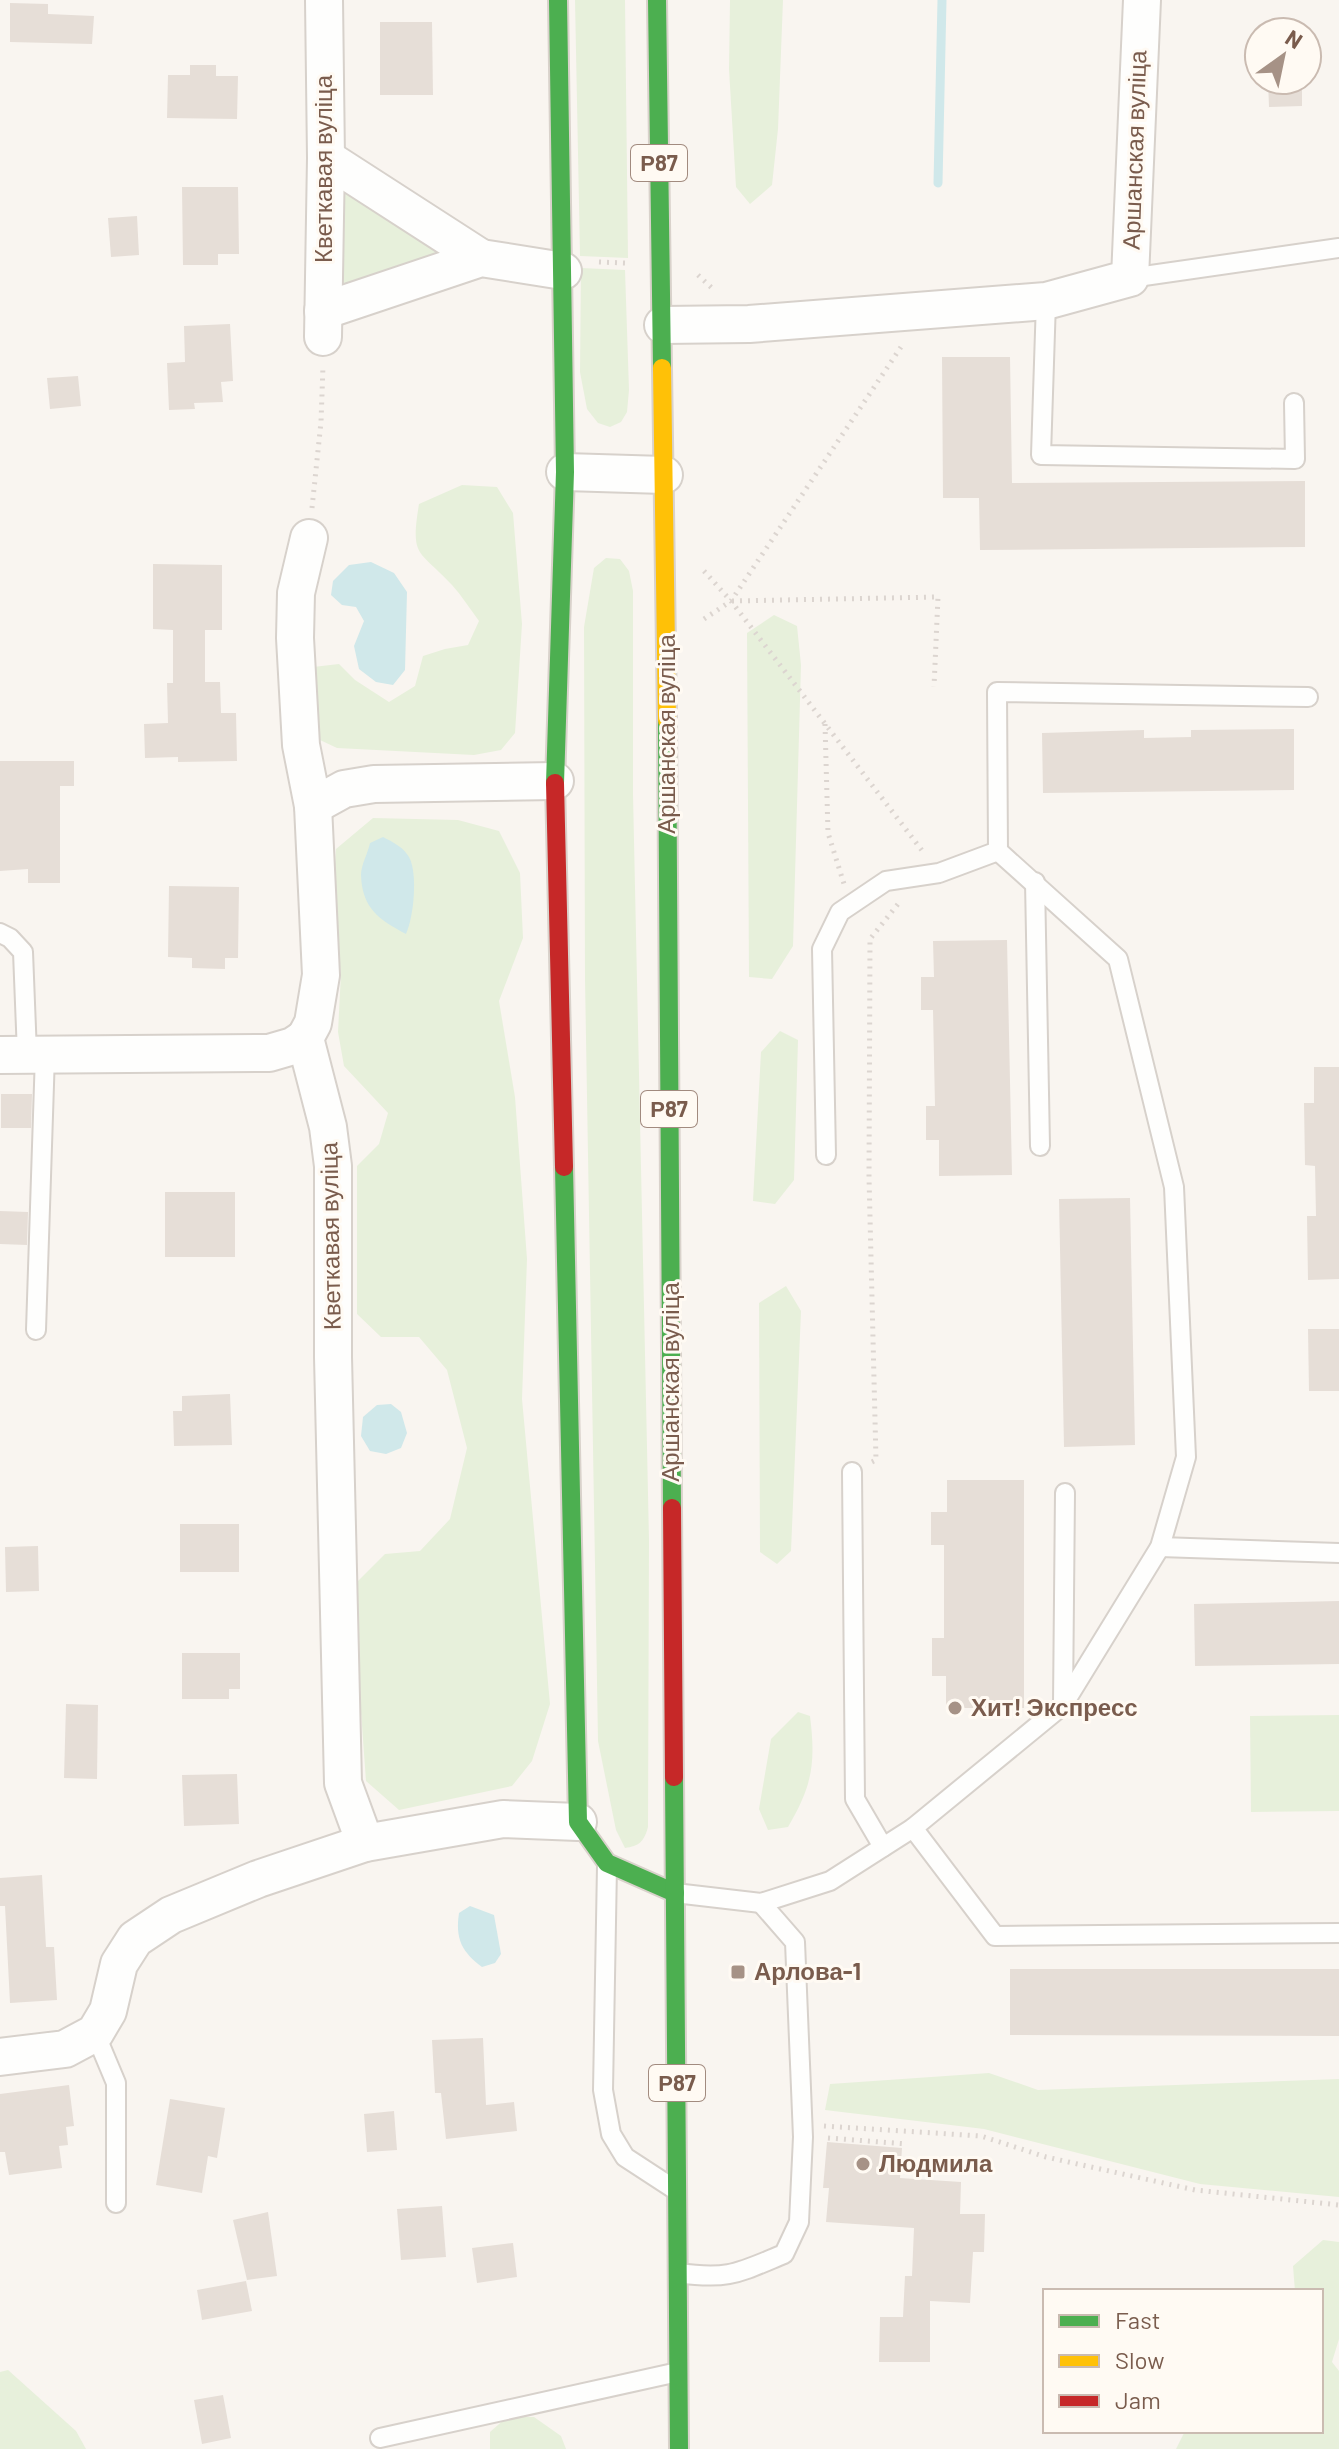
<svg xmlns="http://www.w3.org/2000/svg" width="1339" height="2449" viewBox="0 0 1339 2449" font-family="Barlow,sans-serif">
<rect width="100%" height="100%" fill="#f9f5f0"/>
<!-- green -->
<g fill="#e7f0db">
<polygon points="575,0 625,0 628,258 580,256"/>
<polygon points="730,0 783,0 778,129 772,185 750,204 736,187 729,69"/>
<polygon points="353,187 455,256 349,292 332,278 336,199"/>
<polygon points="581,268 625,270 629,390 627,412 621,422 610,427 598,423 587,409 580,372"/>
<path d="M462 485 497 487 513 513 522 624 515 733 501 750 474 755 337 748 320 740 311 705 313 667 339 664 355 680 389 702 415 686 423 656 445 649 468 645 479 621C470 609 462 596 452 585 419 549 410 559 419 504Z"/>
<path d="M606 558 620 559 629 571 633 591V794L649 1540 648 1827C644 1842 639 1846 625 1848L616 1830 598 1741 585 979 584 627 594 568Z"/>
<polygon points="774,615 797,626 801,665 793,946 772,979 749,977 747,633"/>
<polygon points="373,818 458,820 499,831 520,873 523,938 499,1001 515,1097 527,1259 522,1399 550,1704 532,1761 512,1786 399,1810 366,1781 352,1587 385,1554 420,1551 450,1519 467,1448 447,1370 419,1337 381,1337 357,1314 357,1166 379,1144 388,1113 344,1066 338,1032 341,973 332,908 336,849"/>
<polygon points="780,1031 798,1040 794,1180 775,1204 753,1201 761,1052"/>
<polygon points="786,1286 801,1311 791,1551 777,1564 760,1552 759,1303"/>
<path d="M798 1712 810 1716C816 1764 812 1786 788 1827L768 1830 759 1809 771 1739Z"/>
<polygon points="1339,1715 1339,1811 1251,1812 1250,1716"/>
<polygon points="989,2073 1038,2090 1339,2079 1339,2197 1200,2184 984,2129 825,2110 830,2084"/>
<polygon points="1323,2240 1339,2242 1339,2339 1332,2362 1339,2371 1339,2449 1176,2449 1185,2431 1321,2431 1321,2291 1295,2291 1293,2266"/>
<polygon points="8,2370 76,2431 86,2449 0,2449 0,2372"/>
<polygon points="507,2417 534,2417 561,2436 566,2449 490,2449 490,2432"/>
</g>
<!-- water -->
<g fill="#d0e8ea">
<polygon points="371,562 394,573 407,592 405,670 393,685 376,682 359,669 354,646 364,621 356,607 342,605 331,595 333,581 349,565"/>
<path d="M383 837C393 842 403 847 409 857 418 873 414 917 406 934 380 920 362 909 361 875 361 865 368 853 370 843Z"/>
<polygon points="391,1404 401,1412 407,1433 401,1448 386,1454 370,1451 361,1436 363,1417 377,1405"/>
<path d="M470 1906 494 1915 501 1954 495 1963 482 1967C462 1952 455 1939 459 1913Z"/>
</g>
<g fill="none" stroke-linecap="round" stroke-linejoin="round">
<!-- stream -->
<polyline stroke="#d0e8ea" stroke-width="9" points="938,183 942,0"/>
</g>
<!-- building -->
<g fill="#e6ded7">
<polygon points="10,3 48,4 48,14 94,16 92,44 10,42"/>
<polygon points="380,22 432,22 433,95 380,95"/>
<polygon points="190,65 216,65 216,76 238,76 237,119 167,118 168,75 190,75"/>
<polygon points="1268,80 1302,80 1302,106 1269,107"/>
<polygon points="182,187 238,187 239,254 218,254 218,265 183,265"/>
<polygon points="137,216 139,255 111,257 108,218"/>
<polygon points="230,324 233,381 221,382 223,402 194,403 195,409 169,410 167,363 185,362 184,326"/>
<polygon points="942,357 1010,357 1012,483 1305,481 1305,547 980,550 979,498 943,498"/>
<polygon points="78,376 81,406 50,409 47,378"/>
<polygon points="153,564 222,565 222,630 205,630 205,682 220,682 221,713 236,713 237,761 178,762 178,757 145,758 144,724 168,723 167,683 173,683 173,630 153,629"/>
<polygon points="1294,729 1294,790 1043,793 1042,733 1144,730 1144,738 1191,737 1191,730"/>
<polygon points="0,761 74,761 74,786 60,786 60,883 28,883 28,869 0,871"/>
<polygon points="169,886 239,887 238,958 225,958 225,969 192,968 192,958 168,957"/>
<polygon points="1007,940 1012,1175 939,1176 939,1140 926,1140 926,1106 935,1106 933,1010 921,1010 921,977 934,977 933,941"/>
<polygon points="1314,1067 1339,1067 1339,1279 1308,1280 1307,1216 1316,1216 1315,1166 1305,1165 1304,1103 1314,1103"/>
<polygon points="1,1094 32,1094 31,1128 1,1128"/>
<rect x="165" y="1192" width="70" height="65"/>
<polygon points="1130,1198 1135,1445 1064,1447 1059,1199"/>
<polygon points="0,1211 28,1212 27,1245 0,1244"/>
<polygon points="1308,1329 1339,1329 1339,1391 1309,1391"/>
<polygon points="230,1394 232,1445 174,1446 173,1411 182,1411 182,1396"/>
<polygon points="947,1480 1024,1480 1024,1708 946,1708 946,1676 932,1676 932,1638 944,1638 944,1545 931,1545 931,1512 947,1512"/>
<rect x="180" y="1524" width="59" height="48"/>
<polygon points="38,1546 39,1591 6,1592 5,1547"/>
<polygon points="1339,1601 1339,1664 1195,1666 1194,1604"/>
<polygon points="182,1653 240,1653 240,1689 229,1689 229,1699 182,1699"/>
<polygon points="66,1704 98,1705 97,1779 64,1778"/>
<polygon points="237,1774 239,1824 184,1826 182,1775"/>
<polygon points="42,1875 46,1947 54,1947 57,2000 10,2003 5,1906 0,1906 0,1878"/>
<polygon points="1010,1969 1339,1969 1339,2036 1010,2035"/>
<polygon points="483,2038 486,2105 514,2102 517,2131 446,2139 441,2093 435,2093 432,2040"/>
<polygon points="69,2085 74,2126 66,2127 68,2145 59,2146 62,2168 9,2175 5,2152 0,2152 0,2094"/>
<polygon points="170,2099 225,2108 217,2158 208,2156 202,2193 156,2185"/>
<polygon points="394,2111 397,2150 367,2152 364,2114"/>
<polygon points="827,2142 902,2148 900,2178 961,2182 960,2214 985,2214 984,2252 973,2252 970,2303 930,2301 930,2362 879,2362 880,2317 903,2317 905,2276 912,2276 914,2228 826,2222 829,2188 823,2188"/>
<polygon points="442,2206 446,2257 401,2260 397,2209"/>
<polygon points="268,2212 277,2276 247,2280 233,2220"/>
<polygon points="513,2243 517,2277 477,2283 472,2248"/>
<polygon points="246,2281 252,2311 202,2320 197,2290"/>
<polygon points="223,2395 231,2438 202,2444 194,2400"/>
</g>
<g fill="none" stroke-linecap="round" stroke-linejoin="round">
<defs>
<g id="lane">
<polyline points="1130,278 1339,248"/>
<polyline points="1046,301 1041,455 1295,459 1294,403"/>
<polyline points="1035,882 1040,1146"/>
<polyline points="0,933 10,938 23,952 27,1054"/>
<polyline points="826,1155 822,949 840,912 886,881 939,873 998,851"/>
<polyline points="36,1330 45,1054"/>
<polyline points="852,1472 855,1799 883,1847"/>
<polyline points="1160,1547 1339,1553"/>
<polyline points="1063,1703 1065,1493"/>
<polyline points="913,1828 995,1936 1339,1933"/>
<polyline points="607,1866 603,2090 611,2134 625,2157 674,2189"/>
<polyline points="675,1893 761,1903 830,1881 913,1828 1063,1705 1160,1547 1186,1457 1174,1187 1118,959 998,851 997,692 1308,697"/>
<polyline points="95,2033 116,2083 116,2203"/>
<path d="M678 2273C729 2280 738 2273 784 2254L799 2222 803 2137 795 1942 761 1903"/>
<polyline points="380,2438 678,2372"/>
</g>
<g id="street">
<polyline points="326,158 481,258"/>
<polyline points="323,311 481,258 563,271"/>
<polyline points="663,325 749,324 1046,301 1130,278 1142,0"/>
<polyline points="323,337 326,158 324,0"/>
<polyline points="565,472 664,475"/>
<polyline points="309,538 296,593 295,638 301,745 313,806 321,975 313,1023 305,1038 328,1127 333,1166 333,1357 343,1783 365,1843"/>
<polyline points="313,806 344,789 374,784 555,781"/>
<polyline points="0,1055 269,1053 293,1046 305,1038"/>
<polyline points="0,2057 65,2049 95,2033 108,2011 119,1964 135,1939 171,1915 258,1879 365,1843 503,1819 578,1822"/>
</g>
<g id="fast">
<polyline points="657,0 662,368"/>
<polyline points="667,720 672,1508"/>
<polyline points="555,783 565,472 558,0"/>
<polyline points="564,1167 578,1822 607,1863 675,1893"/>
<polyline points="674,1777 679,2449"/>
</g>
<polyline id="slow" points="662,368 667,720"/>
<g id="jam">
<polyline points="555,783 564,1167"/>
<polyline points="672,1508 674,1777"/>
</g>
</defs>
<!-- lane casing -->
<use href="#lane" stroke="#d7d1cb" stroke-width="22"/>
<!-- street casing -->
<use href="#street" stroke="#d7d1cb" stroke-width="40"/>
<!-- fast casing -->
<use href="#fast" stroke="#d9d2cb" stroke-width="22"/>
<!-- slow casing -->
<use href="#slow" stroke="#d9d2cb" stroke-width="22"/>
<!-- jam casing -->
<use href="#jam" stroke="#d9d2cb" stroke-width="22"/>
<!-- path -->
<g stroke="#dcd5d0" stroke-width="5" stroke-dasharray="2 6" stroke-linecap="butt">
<polyline points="599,262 625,263"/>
<polyline points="698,275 714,290"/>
<polyline points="312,508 321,422 323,366"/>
<polyline points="704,571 731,601 924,853"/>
<polyline points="732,601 938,597 934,687"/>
<polyline points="704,619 731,601 903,344"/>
<polyline points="825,724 828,833 844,884"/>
<polyline points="872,1462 876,1460 869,1177 870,939 898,904"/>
<polyline points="824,2126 981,2136 1046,2157 1195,2190 1339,2205"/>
<polyline points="828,2138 907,2144"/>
</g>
<!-- lane -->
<use href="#lane" stroke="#fefefd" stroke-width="18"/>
<!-- street -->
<use href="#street" stroke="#fefefd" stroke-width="36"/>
<!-- fast -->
<use href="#fast" stroke="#4caf50" stroke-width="18"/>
<!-- slow -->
<use href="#slow" stroke="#ffc107" stroke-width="18"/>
<!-- jam -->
<use href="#jam" stroke="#c62828" stroke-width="18"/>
</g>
<!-- markers -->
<g fill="#a69286" stroke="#fffaf3" stroke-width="3">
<circle cx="955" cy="1708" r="8"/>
<rect x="730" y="1964" width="16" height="16" rx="4"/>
<circle cx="863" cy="2164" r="8"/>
</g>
<g text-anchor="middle" stroke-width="6" stroke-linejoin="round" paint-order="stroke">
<!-- shield labels -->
<g fill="#fffaf3" stroke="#a28b7f" stroke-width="2">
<rect x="631" y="145" width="56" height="36" rx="6"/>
<rect x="641" y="1091" width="56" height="36" rx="6"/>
<rect x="649" y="2065" width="56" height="36" rx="6"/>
</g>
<g font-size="22" font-weight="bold" fill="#7a5c4d">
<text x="659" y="171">Р87</text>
<text x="669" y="1117">Р87</text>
<text x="677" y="2091">Р87</text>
</g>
<!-- street labels -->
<g font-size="24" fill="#7a5c4d" stroke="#fffaf3">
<text transform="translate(1135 150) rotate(-88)" y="8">Аршанская вуліца</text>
<text transform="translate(324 169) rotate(-90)" y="8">Кветкавая вуліца</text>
<text transform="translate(667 734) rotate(-90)" y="8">Аршанская вуліца</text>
<text transform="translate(331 1236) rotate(-91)" y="8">Кветкавая вуліца</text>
<text transform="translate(671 1382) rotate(-90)" y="8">Аршанская вуліца</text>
</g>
<!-- poi labels -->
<g font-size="24" font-weight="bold" fill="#7a5c4d" stroke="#fffaf3" text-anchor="start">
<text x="971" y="1716">Хит! Экспресс</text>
<text x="754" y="1980">Арлова-1</text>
<text x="879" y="2172">Людмила</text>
</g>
</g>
<!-- legend -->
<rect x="1043" y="2289" width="280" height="144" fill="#fffaf3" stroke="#cabbb1" stroke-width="2"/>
<rect x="1059" y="2315" width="40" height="12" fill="#4caf50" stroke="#cabbb1" stroke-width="2"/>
<text x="1115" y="2329" font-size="24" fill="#7a5c4d">Fast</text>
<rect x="1059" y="2355" width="40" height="12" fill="#ffc107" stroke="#cabbb1" stroke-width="2"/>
<text x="1115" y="2369" font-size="24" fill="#7a5c4d">Slow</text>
<rect x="1059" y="2395" width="40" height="12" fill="#c62828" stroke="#cabbb1" stroke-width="2"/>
<text x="1115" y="2409" font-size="24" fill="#7a5c4d">Jam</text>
<!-- north arrow -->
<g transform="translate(1283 56) rotate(33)"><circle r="38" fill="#fffaf3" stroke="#cabbb1" stroke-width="2"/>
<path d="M0-6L14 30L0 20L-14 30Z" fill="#a69286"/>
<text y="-12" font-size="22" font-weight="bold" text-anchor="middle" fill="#7a5c4d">N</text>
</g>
</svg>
